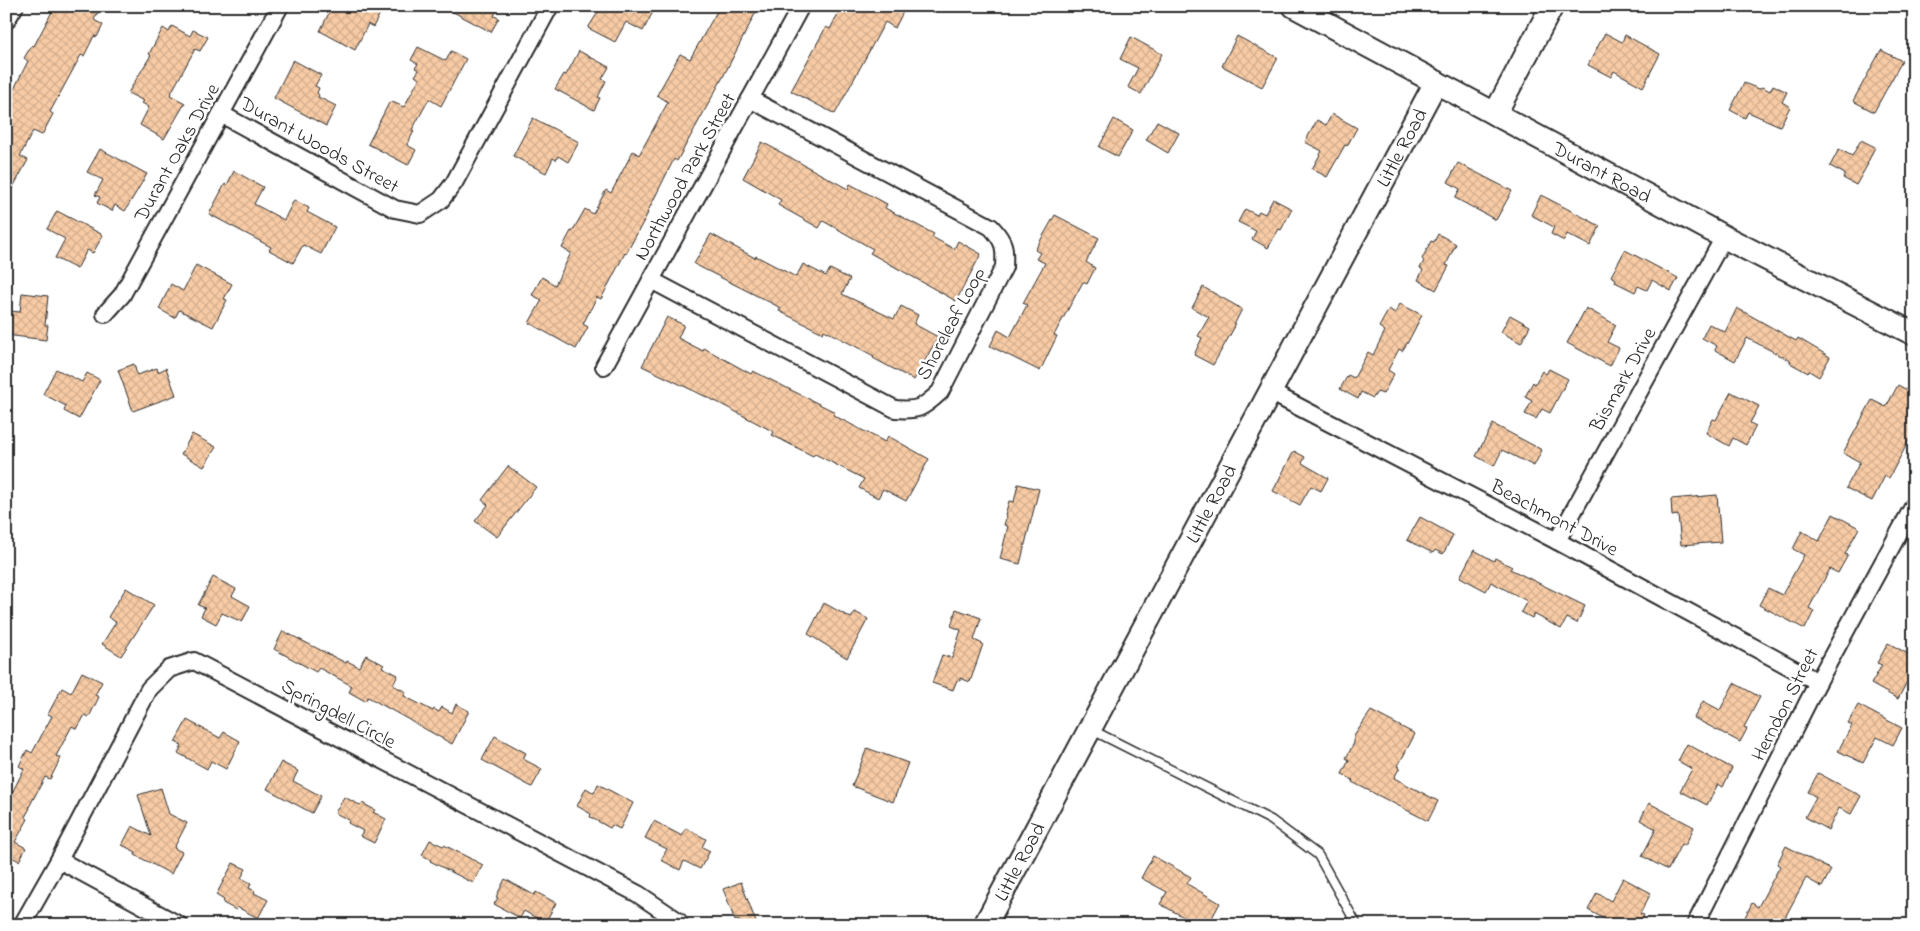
<svg xmlns="http://www.w3.org/2000/svg" width="1920" height="931" viewBox="0 0 1920 931" font-family="'Indie Flower',sans-serif">
<defs>
<pattern id="building-cross-hatch" width="8" height="8" patternUnits="userSpaceOnUse" patternTransform="scale(1.25)"><rect width="8" height="8" fill="#f7cba5"/><path d="M0 0l8 8M0 8l8-8" fill="none" stroke="#d4ae8e"/></pattern>
</defs>
<rect width="100%" height="100%" fill="#fff"/>
<filter id="ink" filterUnits="userSpaceOnUse"><feTurbulence type="fractalNoise" baseFrequency=".02" numOctaves="2"/><feDisplacementMap in="SourceGraphic" scale="10" xChannelSelector="R" yChannelSelector="G"/><feConvolveMatrix kernelMatrix="1 2 1 2 8 2 1 2 1" color-interpolation-filters="sRGB"/></filter>
<g filter="url(#ink)">
<!-- building -->
<g fill="url(#building-cross-hatch)" stroke="#2b2b2b">
<polygon points="55,6 101,6 94,20 103,25 97,37 94,36 84,56 81,55 50,112 53,114 42,135 33,131 20,156 28,160 6,200 6,90 12,93 28,61 24,58 32,45 34,46"/>
<polygon points="337,6 384,6 373,27 368,24 355,50 320,31 331,9 335,11"/>
<polygon points="442,6 499,6 494,16 499,18 491,32"/>
<polygon points="602,6 656,6 643,31 626,22 615,42 588,28"/>
<polygon points="720,6 759,6 723,77 677,161 674,159 647,213 648,213 626,254 625,253 601,299 597,297 583,324 588,327 576,349 529,323 542,300 532,295 542,277 555,285 571,253 562,248 571,231 572,232 585,209 593,214 606,190 611,193 633,151 639,155 668,102 657,95 680,54 690,59"/>
<polygon points="842,6 897,6 904,10 895,28 885,22 835,114 791,91 826,27 830,29"/>
<polygon points="172,26 190,36 193,30 208,37 200,51 195,49 170,95 185,103 164,139 140,125 149,107 142,103 144,101 128,93 151,55 149,54 163,28 169,32"/>
<polygon points="1605,33 1622,42 1625,35 1660,54 1643,87 1614,71 1611,77 1588,65"/>
<polygon points="1237,36 1278,58 1262,87 1222,66"/>
<polygon points="1131,37 1162,54 1141,94 1128,87 1138,68 1120,59"/>
<polygon points="418,47 446,61 451,51 466,59 441,106 429,99 412,130 414,131 407,145 416,150 408,165 368,144 390,101 404,107 419,79 415,76 419,70 415,68 418,64 411,60"/>
<polygon points="1881,50 1902,61 1874,112 1853,101"/>
<polygon points="579,51 609,67 602,79 606,81 598,97 600,98 594,110 555,89 564,74 566,75"/>
<polygon points="293,60 321,75 315,86 319,88 317,93 319,95 318,97 336,106 326,126 274,98"/>
<polygon points="1744,83 1759,89 1762,87 1770,91 1773,85 1787,92 1782,102 1790,107 1780,126 1748,112 1745,118 1730,110"/>
<polygon points="1332,114 1357,128 1347,146 1345,145 1327,177 1312,169 1322,151 1305,142 1317,120 1326,125"/>
<polygon points="533,118 579,142 568,162 558,156 556,160 553,158 546,173 513,156"/>
<polygon points="1114,119 1133,130 1118,157 1099,147"/>
<polygon points="1157,121 1179,133 1168,153 1146,140"/>
<polygon points="1861,140 1875,147 1867,164 1868,164 1856,185 1843,178 1845,174 1830,166 1839,149 1852,156"/>
<polygon points="762,142 848,189 850,184 887,204 885,208 934,234 932,237 954,249 958,241 981,254 956,301 870,253 873,249 823,221 819,228 778,205 781,200 743,178"/>
<polygon points="100,149 147,174 125,211 115,205 112,211 97,203 100,197 95,195 103,180 87,172"/>
<polygon points="1458,163 1512,191 1496,220 1455,198 1460,189 1448,182"/>
<polygon points="234,171 263,187 254,204 284,220 294,200 309,208 307,212 335,227 321,254 303,245 293,263 269,250 271,247 209,214 225,184 227,185"/>
<polygon points="1541,195 1600,226 1590,246 1567,234 1564,241 1551,234 1554,227 1531,215"/>
<polygon points="1273,199 1292,209 1281,230 1279,229 1268,248 1252,239 1256,231 1238,222 1245,209 1257,215 1259,211 1265,214"/>
<polygon points="57,211 103,235 93,253 87,250 77,269 55,258 65,239 47,229"/>
<polygon points="1055,215 1099,238 1086,262 1095,268 1087,284 1083,282 1054,335 1057,336 1040,371 990,346 998,330 1010,337 1027,305 1023,303 1045,263 1036,259 1040,253 1035,250"/>
<polygon points="711,234 755,258 756,256 796,277 803,264 826,276 830,269 850,279 842,294 894,319 901,306 918,315 914,324 938,337 914,380 873,358 874,356 824,330 823,333 779,311 781,308 694,264"/>
<polygon points="1438,234 1456,244 1446,265 1449,266 1436,290 1418,280 1423,270 1420,268 1424,261 1422,259 1431,241 1434,242"/>
<polygon points="1625,250 1678,278 1671,291 1652,280 1647,290 1638,286 1635,292 1615,282 1616,279 1611,276"/>
<polygon points="196,265 232,284 224,299 227,300 213,327 179,310 175,318 159,309 171,284 183,291"/>
<polygon points="1203,287 1242,309 1233,327 1234,328 1213,365 1194,355 1202,338 1198,336 1209,317 1192,308"/>
<polygon points="22,293 48,296 45,325 48,325 46,340 6,335 6,313 9,313 10,311 20,312"/>
<polygon points="1400,304 1422,315 1408,342 1402,351 1399,349 1388,370 1394,374 1383,394 1377,392 1373,398 1361,392 1358,399 1340,389 1348,375 1354,378 1368,352 1373,355 1385,331 1379,327 1389,309 1395,313"/>
<polygon points="1586,308 1616,325 1607,342 1619,348 1610,366 1567,343"/>
<polygon points="1737,308 1796,341 1798,338 1830,357 1819,377 1809,371 1808,373 1790,363 1791,361 1747,338 1735,361 1715,350 1717,346 1702,338 1709,324 1725,332"/>
<polygon points="1510,315 1530,326 1521,343 1501,332"/>
<polygon points="667,317 684,325 678,338 703,351 704,348 751,374 753,371 835,412 833,415 885,442 888,436 929,459 906,501 883,489 878,498 859,488 864,479 815,454 813,456 772,435 774,432 719,403 642,366"/>
<polygon points="134,364 137,375 157,368 158,372 166,368 176,395 133,411 118,370"/>
<polygon points="56,369 82,382 87,373 100,380 79,419 64,411 66,406 43,394"/>
<polygon points="1549,369 1568,379 1550,413 1542,409 1536,419 1525,414 1532,401 1525,397 1533,382 1535,384 1542,371 1546,374"/>
<polygon points="1898,385 1914,394 1914,410 1909,418 1914,421 1914,431 1889,478 1885,476 1872,501 1846,488 1860,462 1843,453 1872,400 1886,407"/>
<polygon points="1731,392 1759,406 1750,423 1756,426 1746,445 1733,438 1729,446 1706,433 1713,419 1716,420"/>
<polygon points="1493,424 1542,450 1534,466 1502,450 1494,466 1476,456"/>
<polygon points="192,434 216,447 204,467 181,454"/>
<polygon points="1294,451 1305,457 1302,463 1328,478 1321,491 1311,486 1300,505 1273,491"/>
<polygon points="508,466 536,487 497,537 475,521 488,505 482,500"/>
<polygon points="1018,484 1039,489 1020,564 1000,559 1008,526 1004,525 1007,515 1005,515 1009,501 1014,502"/>
<polygon points="1717,495 1721,542 1681,545 1678,515 1672,516 1671,499"/>
<polygon points="1833,514 1859,528 1845,554 1848,555 1838,573 1830,569 1809,608 1814,611 1805,629 1759,605 1768,588 1782,595 1804,555 1793,549 1802,531 1819,541"/>
<polygon points="1420,517 1453,535 1443,554 1435,550 1433,553 1407,540"/>
<polygon points="1474,550 1494,561 1495,558 1512,567 1510,569 1585,606 1577,623 1567,618 1561,629 1534,614 1532,618 1521,612 1527,601 1491,582 1486,591 1460,577"/>
<polygon points="213,577 236,589 232,596 250,606 242,622 222,613 216,624 201,616 205,608 198,605"/>
<polygon points="126,588 154,605 121,656 102,644 116,622 108,617"/>
<polygon points="824,603 851,618 855,612 868,619 847,658 808,634"/>
<polygon points="956,609 981,618 974,640 983,644 970,682 960,678 960,681 957,680 953,690 932,683 942,655 952,658 961,630 951,626"/>
<polygon points="283,631 346,663 347,661 359,667 366,655 384,665 382,667 398,675 393,685 406,692 404,696 433,711 434,709 439,712 442,707 452,713 456,704 469,711 452,744 368,697 365,701 349,692 352,686 319,668 316,672 274,649"/>
<polygon points="1888,643 1914,657 1914,678 1910,676 1898,699 1871,684 1882,665 1877,663"/>
<polygon points="82,672 102,682 95,695 99,697 89,717 85,715 77,729 72,726 56,756 61,758 50,779 45,777 29,807 30,808 25,817 28,819 15,842 26,848 19,861 8,855 6,859 6,805 24,769 19,766 27,750 32,753 52,716 48,714 62,688 71,693"/>
<polygon points="1734,683 1760,697 1744,727 1747,729 1740,742 1694,718 1703,701 1720,710"/>
<polygon points="1858,705 1902,728 1893,745 1877,737 1863,763 1838,751 1852,725 1848,723"/>
<polygon points="1371,711 1415,734 1398,766 1400,767 1394,778 1438,801 1428,821 1352,782 1353,780 1342,774 1349,760 1346,758 1354,743 1354,736"/>
<polygon points="187,720 220,738 224,732 240,741 226,769 211,761 207,769 178,753 182,745 175,742"/>
<polygon points="495,736 526,753 523,759 542,769 532,787 482,760"/>
<polygon points="1687,744 1732,768 1723,787 1718,784 1707,805 1680,791 1692,769 1678,761"/>
<polygon points="867,748 908,763 893,802 852,786"/>
<polygon points="281,762 298,771 293,781 321,796 312,813 267,789"/>
<polygon points="1818,773 1861,796 1851,814 1839,808 1828,830 1805,817 1816,797 1808,792"/>
<polygon points="598,784 633,803 620,829 612,825 610,828 590,817 591,814 577,806 586,788 594,793"/>
<polygon points="161,788 169,814 187,823 174,848 182,852 171,874 135,855 136,852 122,845 132,826 151,836 138,795"/>
<polygon points="344,797 360,805 362,803 375,810 373,812 386,819 374,843 360,836 363,831 348,823 349,820 335,813"/>
<polygon points="1649,803 1694,827 1685,846 1681,844 1668,870 1642,856 1656,829 1640,820"/>
<polygon points="654,821 682,836 686,828 706,839 702,847 710,851 700,869 684,861 680,870 661,860 667,849 645,838"/>
<polygon points="430,840 443,846 444,845 483,865 473,883 430,861 431,860 422,855"/>
<polygon points="1786,846 1831,870 1822,887 1806,878 1781,925 1750,925 1743,921 1752,903 1758,907 1780,866 1777,864"/>
<polygon points="1153,856 1191,877 1187,884 1220,903 1208,925 1198,925 1160,904 1167,892 1141,878"/>
<polygon points="233,863 246,869 241,878 251,883 249,888 255,891 254,893 268,900 258,918 237,907 236,910 223,903 224,900 216,895"/>
<polygon points="1623,878 1651,893 1640,914 1644,915 1639,925 1616,925 1588,910 1597,893 1611,901"/>
<polygon points="505,879 534,895 536,892 556,903 545,923 524,911 520,918 494,904 498,898 496,897"/>
<polygon points="741,882 757,925 740,925 738,920 735,921 727,899 723,889"/>
</g>
<g fill="none" stroke-linecap="round" stroke-linejoin="round">
<defs>
<polyline id="lane" points="1092,730 1271,820 1318,855 1357,925"/>
<g id="street">
<polyline points="6,21 15,6"/>
<polyline points="221,114 395,209 420,214 441,200 454,183 550,6"/>
<path d="M651 280 895 409C918 411 923 408 940 392L1004 267C1005 248 1005 242 991 227L750 99"/>
<polyline points="105,314 122,295 280,6"/>
<polyline points="604,366 801,6"/>
<polyline points="1270,392 1557,541 1818,682"/>
<polyline points="1557,541 1724,237"/>
<polyline points="59,860 179,925"/>
<polyline points="22,925 59,860 149,689 169,669 194,661 638,894 678,921 678,925"/>
<polyline points="1695,925 1818,682 1914,505"/>
</g>
<g id="secondary">
<path id="s1" d="M1294 6 1724 237 1914 334"/>
<polyline points="1495,114 1552,6"/>
<path id="s2" d="M985 925 1436 82"/>
</g>
</defs>
<!-- lane casing -->
<use href="#lane" stroke="#2b2b2b" stroke-width="11"/>
<!-- street casing -->
<use href="#street" stroke="#2b2b2b" stroke-width="20"/>
<!-- secondary casing -->
<use href="#secondary" stroke="#2b2b2b" stroke-width="26"/>
<!-- lane -->
<use href="#lane" stroke="#fff" stroke-width="8"/>
<!-- street -->
<use href="#street" stroke="#fff" stroke-width="16"/>
<!-- secondary -->
<use href="#secondary" stroke="#fff" stroke-width="22"/>
</g>
</g>
<g text-anchor="middle" stroke-width="5" stroke-linejoin="round" paint-order="stroke">
<!-- street labels -->
<g font-size="20" fill="#2b2b2b" stroke="#fff">
<text transform="translate(320 144) rotate(29)" y="7">Durant Woods Street</text>
<text dy="7" stroke="none"><textPath href="#s2" startOffset="882">Little Road</textPath></text>
<text transform="translate(176 152) rotate(-61)" y="7">Durant Oaks Drive</text>
<text dy="7" stroke="none"><textPath href="#s1" startOffset="350">Durant Road</textPath></text>
<text transform="translate(684 176) rotate(-61)" y="7">Northwood Park Street</text>
<text transform="translate(950 323) rotate(-62)" y="7">Shoreleaf Loop</text>
<text transform="translate(1622 379) rotate(-61)" y="7">Bismark Drive</text>
<text dy="7" stroke="none"><textPath href="#s2" startOffset="478">Little Road</textPath></text>
<text transform="translate(1555 517) rotate(28)" y="7">Beachmont Drive</text>
<text transform="translate(1784 704) rotate(-63)" y="7">Herndon Street</text>
<text transform="translate(339 713) rotate(28)" y="7">Springdell Circle</text>
<text dy="7" stroke="none"><textPath href="#s2" startOffset="72">Little Road</textPath></text>
</g>
</g>
<!-- margin -->
<rect width="1920" height="931" fill="none" stroke="#fff" stroke-width="25"/>
<rect x="12" y="12" width="1895" height="906" fill="none" stroke="#2b2b2b" stroke-width="2" filter="url(#ink)"/>
</svg>
